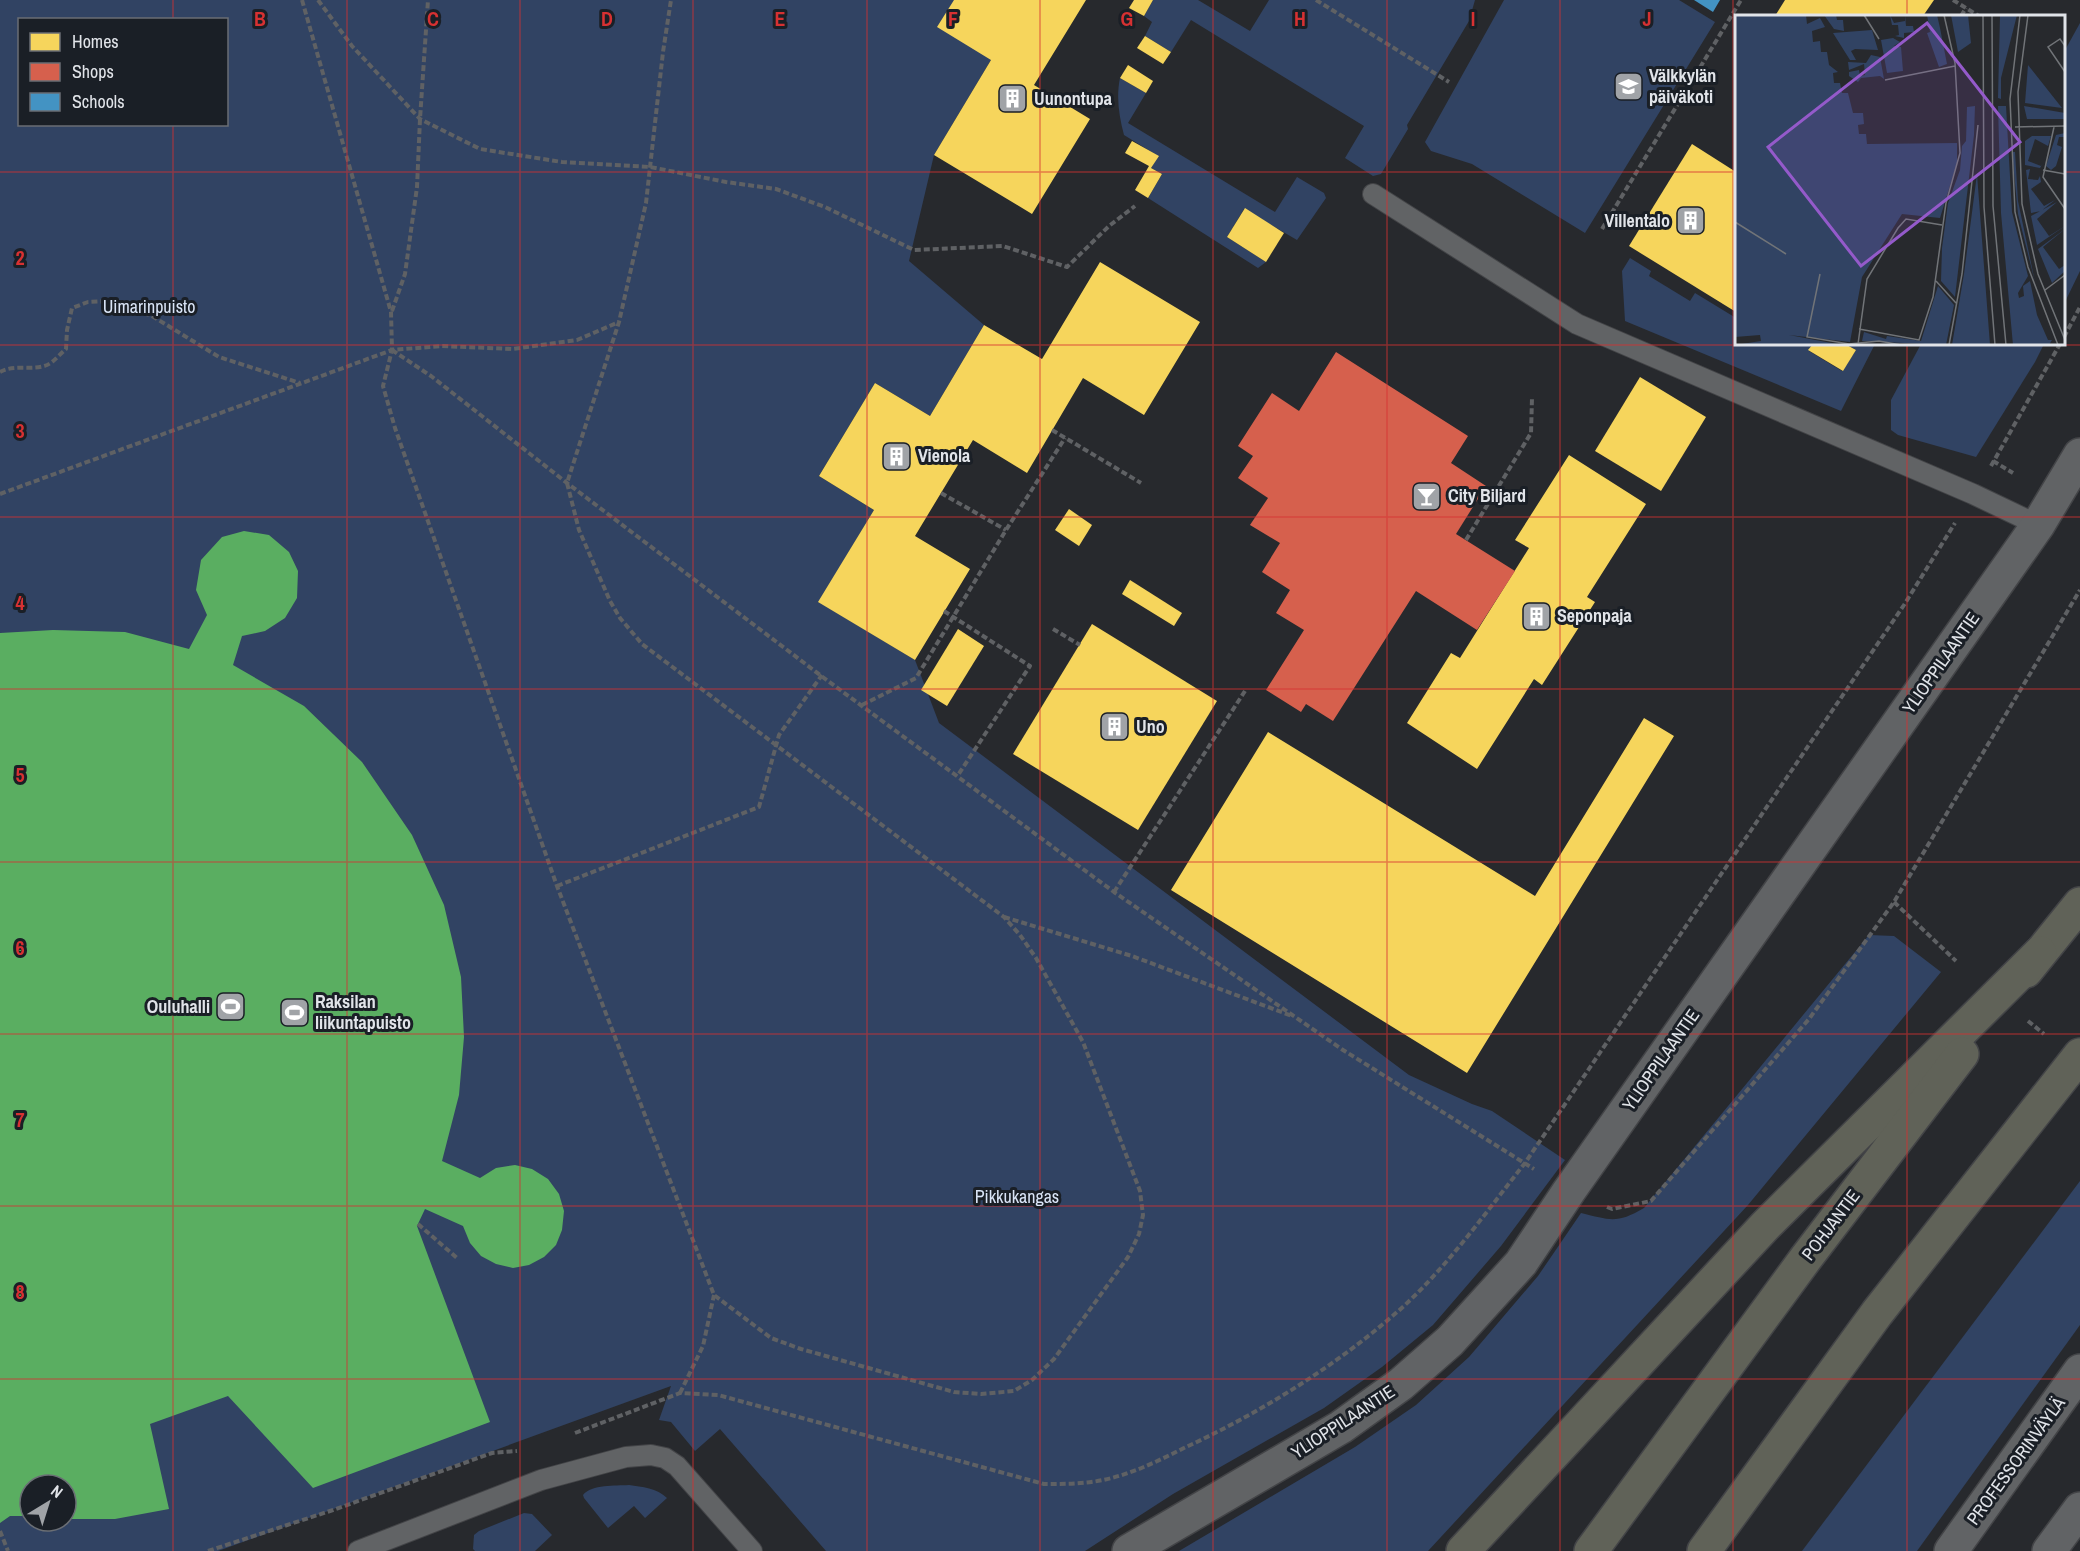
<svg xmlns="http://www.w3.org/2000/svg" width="2080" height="1551" viewBox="0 0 2080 1551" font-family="'Archivo Narrow',sans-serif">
<rect width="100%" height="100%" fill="#27292d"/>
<!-- green -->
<g fill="#314363" fill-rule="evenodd">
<path d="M0 0H954L991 60 934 155 909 261 984 325 930 416 875 383 819 476 874 510 819 602 915 660 939 723 1409 1075 1472 1104 1492 1111 1565 1160 1501 1246 1433 1325 1382 1367 1324 1408 1173 1494 1085 1551H826L720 1429 695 1451 671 1422 659 1420 671 1386 218 1551H0ZM20 20H226V124H20ZM30 1485H66V1521H30Z"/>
<polygon points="1153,0 1198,0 1250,31 1269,0 1475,0 1469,21 1407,125 1408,129 1381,174 1373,176 1345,158 1364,126 1191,20 1171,52 1145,36 1152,22 1144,16"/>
<polygon points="1504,0 1679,0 1715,22 1585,233 1472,164 1431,151 1425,142"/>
<polygon points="2080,23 2080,271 2064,304 2064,52"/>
<path d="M1120 78 1146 93 1128 123 1275 212 1297 177 1324 193 1326 198 1297 240 1244 209 1227 237 1266 262 1258 268 1148 198 1162 174 1151 168 1158 156 1124 135C1119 116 1116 97 1120 78Z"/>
<polygon points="1630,258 1651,271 1649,276 1690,301 1695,293 1736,318 1736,344 1813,344 1809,351 1842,371 1856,350 1845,344 1875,344 1841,411 1625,321 1622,271"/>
<polygon points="1921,344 2044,344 2035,362 1976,457 1898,435 1891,430 1891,400"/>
<path d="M1869 935 1894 936 1941 972 1748 1205 1428 1551H1179L1355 1447 1416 1405 1469 1357 1538 1276 1581 1213C1610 1220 1617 1224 1644 1208Z"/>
<polygon points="2080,1181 2080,1325 1917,1551 1802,1551"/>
<path d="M629 1485C642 1487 657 1488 667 1498L645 1518 634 1506 608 1528 584 1498 583 1495C592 1484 615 1486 629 1485Z"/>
<polygon points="524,1513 532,1514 552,1535 535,1551 475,1551 473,1549 474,1535 479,1531"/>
</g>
<!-- homes -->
<g fill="#f6d55c">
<polygon points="954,0 1086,0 1034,85 1090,119 1032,214 934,155 991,60 937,27"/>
<polygon points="1134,0 1153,0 1144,16 1129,8"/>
<polygon points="1785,0 1934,0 1923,16 1775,16"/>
<polygon points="1145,36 1171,52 1163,64 1137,48"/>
<polygon points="1128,65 1153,81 1146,93 1120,78"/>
<polygon points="1132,141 1159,156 1151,168 1162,174 1148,198 1135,190 1149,166 1125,153"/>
<polygon points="1692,144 1736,172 1736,312 1629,246"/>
<polygon points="1245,208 1284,233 1266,262 1227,237"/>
<polygon points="1100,262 1200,322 1144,415 1083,378 1027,473 973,440 915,536 970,569 915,660 818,602 874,510 819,476 875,383 930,416 984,325 1042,359"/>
<polygon points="1813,344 1845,344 1856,350 1843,371 1808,350"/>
<polygon points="1640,377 1706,417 1661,491 1595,451"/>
<polygon points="1569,455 1646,504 1587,597 1595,602 1542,685 1534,679 1477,769 1407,723 1451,653 1460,658 1529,548 1515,540"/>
<polygon points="1069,509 1092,525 1079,546 1055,530"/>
<polygon points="1130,580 1182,613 1174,626 1122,594"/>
<polygon points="1092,624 1217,701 1138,830 1013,754"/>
<polygon points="958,629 984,646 947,706 921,690"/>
<polygon points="1644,718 1674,736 1467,1073 1171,890 1268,732 1535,896"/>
</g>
<!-- shops -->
<polygon fill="#d6604d" points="1336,352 1468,436 1451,463 1486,486 1456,534 1515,571 1477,630 1416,591 1333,721 1306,704 1301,712 1266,690 1304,630 1276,613 1290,590 1262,572 1280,543 1250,525 1268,498 1238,478 1253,456 1238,446 1272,393 1299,411"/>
<!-- schools -->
<polygon fill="#4393c3" points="1694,0 1720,0 1713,12"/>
<!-- public -->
<polygon fill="#5aae61" points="244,531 269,535 289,552 298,571 297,598 285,618 265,631 242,636 233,665 304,706 362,762 412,835 444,905 461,977 464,1037 459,1095 442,1161 480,1178 496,1168 515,1165 532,1169 548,1179 559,1194 564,1211 562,1230 556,1245 544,1257 529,1265 513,1268 496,1264 481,1256 470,1243 463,1226 425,1209 417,1226 490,1422 313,1488 228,1396 150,1424 169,1509 115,1519 66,1519 66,1485 30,1485 30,1516 10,1516 0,1523 0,633 53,630 125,632 189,649 207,615 196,590 201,560 222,537"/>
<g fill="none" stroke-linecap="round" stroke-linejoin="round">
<defs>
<g id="service">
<polyline points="1373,194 1577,324 1973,494 2038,525"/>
<polyline points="358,1551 541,1480 626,1457 651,1455 665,1458 677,1466 752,1551"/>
</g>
<polyline id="minor" points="1129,1551 1341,1427 1401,1384 1450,1341 1521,1263 1569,1191 2038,525 2080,455"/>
<g id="tertiary">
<polyline points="1951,1551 2080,1371"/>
<polyline points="2049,1551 2080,1509"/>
</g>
<g id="motorway">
<polyline points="2026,971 2080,904"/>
<polyline points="1463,1551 1765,1226 2040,953"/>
<polyline points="1591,1551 1806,1258 1962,1054"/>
<polyline points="1704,1551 1877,1313 2080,1055"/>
</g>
</defs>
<!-- service casing -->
<use href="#service" stroke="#434447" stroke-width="22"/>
<!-- minor casing -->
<use href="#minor" stroke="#434447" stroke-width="36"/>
<!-- tertiary casing -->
<use href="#tertiary" stroke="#434447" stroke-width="36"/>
<!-- motorway casing -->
<use href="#motorway" stroke="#434447" stroke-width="36"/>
<!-- path -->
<g stroke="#5f6164" stroke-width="4" stroke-dasharray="6 3" stroke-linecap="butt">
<polyline points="302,0 391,312 392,350 383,386 395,428 557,886 714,1295 771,1338 801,1349 954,1392 981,1394 1014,1391 1032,1380 1054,1359 1128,1257 1139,1234 1143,1215 1140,1191 1083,1042 1036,958 1020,935 1004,917 642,644 620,618 610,601 579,530 567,483 619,322 646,203 663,52 671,0"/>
<polyline points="318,0 352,46 420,119 480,149 562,162 650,167 726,182 776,189 825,207 914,250 1003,246 1067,267 1109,226 1135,206"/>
<polyline points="1316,0 1449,82"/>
<polyline points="1953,0 1979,16"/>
<polyline points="1961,16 1966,8"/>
<polyline points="1602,229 1741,0"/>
<polyline points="392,311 405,274 417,187 420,119 428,0"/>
<polyline points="2064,337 2080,307"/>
<polyline points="392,350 431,376 567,483 824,678 1114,892 1343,1050 1534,1169"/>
<path d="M0 372C14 364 32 371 47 365 54 362 60 354 66 349L67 330 72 308 88 302 109 301 152 316 219 357 300 383"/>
<polyline points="1052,430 1141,483"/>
<polyline points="1993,461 2013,473"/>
<polyline points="1991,466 2060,344"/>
<polyline points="941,493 1006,530"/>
<polyline points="0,494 392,350 442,346 513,349 577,340 619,322"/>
<polyline points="1466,540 1531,433 1532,398"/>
<polyline points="944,611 1030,666 958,775"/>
<polyline points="1053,629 1080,645"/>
<polyline points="862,705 916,678 1006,530 1065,438"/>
<polyline points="557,886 759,807 779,735 822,675"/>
<polyline points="1114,892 1245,691"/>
<polyline points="1894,902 1956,961"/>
<polyline points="1004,917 1132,956 1292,1016"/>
<polyline points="2028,1021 2044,1034"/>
<polyline points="1607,1207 1612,1209 1651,1201 1809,1019 1894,902 2080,590"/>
<polyline points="418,1224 457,1258"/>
<polyline points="680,1393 703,1346 714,1295"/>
<path d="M575 1433 680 1393 718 1395 1044 1484C1064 1484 1084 1484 1103 1480 1132 1474 1158 1461 1184 1448 1262 1412 1341 1363 1405 1305 1450 1263 1487 1211 1525 1163L1904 605 1955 523"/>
<polyline points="0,1531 8,1551"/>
<polyline points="208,1551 333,1510 492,1453 517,1451"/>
</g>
<!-- service -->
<use href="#service" stroke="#616365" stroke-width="20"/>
<!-- minor -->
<use href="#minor" stroke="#616365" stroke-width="33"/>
<!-- tertiary -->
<use href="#tertiary" stroke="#616365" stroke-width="33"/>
<!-- motorway -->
<use href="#motorway" stroke="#606258" stroke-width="33"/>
</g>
<!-- grid -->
<path fill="none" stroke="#d73132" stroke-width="1.5" stroke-opacity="0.55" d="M173 0V20M347 0V1551M520 0V1551M693 0V1551M867 0V1551M1040 0V1551M1213 0V1551M1387 0V1551M1560 0V1551M1733 0V1551M1907 0V16M173 124V1551M0 172H1736M2064 172H2080M1907 344V1551M0 345H2080M0 517H2080M0 689H2080M0 862H2080M0 1034H2080M0 1206H2080M0 1379H2080"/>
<!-- icons -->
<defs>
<symbol id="school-square" viewBox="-11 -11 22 22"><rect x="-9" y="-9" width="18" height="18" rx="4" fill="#a0a3a7" stroke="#1a1f26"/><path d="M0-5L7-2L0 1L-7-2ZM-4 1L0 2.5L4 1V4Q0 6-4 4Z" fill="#fff"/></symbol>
<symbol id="building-square" viewBox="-11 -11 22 22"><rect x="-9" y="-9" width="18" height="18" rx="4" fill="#a0a3a7" stroke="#1a1f26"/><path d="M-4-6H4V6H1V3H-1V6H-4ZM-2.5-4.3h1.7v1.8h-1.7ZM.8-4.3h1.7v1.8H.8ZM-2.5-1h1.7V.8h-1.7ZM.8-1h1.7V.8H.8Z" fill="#fff"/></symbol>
<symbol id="bar-square" viewBox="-11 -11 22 22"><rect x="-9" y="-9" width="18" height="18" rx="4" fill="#a0a3a7" stroke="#1a1f26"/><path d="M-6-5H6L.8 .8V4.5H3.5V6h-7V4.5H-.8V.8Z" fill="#fff"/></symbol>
<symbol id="stadium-square" viewBox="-11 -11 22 22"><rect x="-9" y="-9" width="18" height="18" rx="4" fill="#a0a3a7" stroke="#1a1f26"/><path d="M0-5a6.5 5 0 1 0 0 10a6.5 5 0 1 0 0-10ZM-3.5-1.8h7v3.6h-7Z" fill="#fff"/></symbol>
</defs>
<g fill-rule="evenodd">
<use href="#school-square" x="1612" y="70" width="33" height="33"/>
<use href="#building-square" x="996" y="82" width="33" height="33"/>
<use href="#building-square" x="1674" y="204" width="33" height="33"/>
<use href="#building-square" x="880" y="440" width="33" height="33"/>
<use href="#bar-square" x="1410" y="480" width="33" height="33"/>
<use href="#building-square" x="1520" y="600" width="33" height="33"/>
<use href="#building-square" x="1098" y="710" width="33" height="33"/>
<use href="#stadium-square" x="214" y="990" width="33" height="33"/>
<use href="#stadium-square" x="278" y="996" width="33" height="33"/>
</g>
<g text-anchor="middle" stroke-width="6" stroke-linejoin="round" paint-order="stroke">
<!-- poi labels -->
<g font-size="18" font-weight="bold" fill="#e1e4e9" stroke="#1a1f26" text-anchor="start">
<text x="1649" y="82">Välkkylän<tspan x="1649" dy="21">päiväkoti</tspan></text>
<text x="1034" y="105">Uunontupa</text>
<text x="1670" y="227" text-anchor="end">Villentalo</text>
<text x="918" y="462">Vienola</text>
<text x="1448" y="502">City Biljard</text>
<text x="1557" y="622">Seponpaja</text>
<text x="1136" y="733">Uno</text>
<text x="315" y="1008">Raksilan<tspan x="315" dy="21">liikuntapuisto</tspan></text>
<text x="210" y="1013" text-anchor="end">Ouluhalli</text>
</g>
<!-- park labels -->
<g font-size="18" fill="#dae5f7" stroke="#1a1f26">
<text x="149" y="313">Uimarinpuisto</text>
<text x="1017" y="1203">Pikkukangas</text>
</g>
<!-- street labels -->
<g font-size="18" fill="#e1e4e9" stroke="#1a1f26">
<text transform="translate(1941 663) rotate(-55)" y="6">YLIOPPILAANTIE</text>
<text transform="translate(1661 1060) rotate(-55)" y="6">YLIOPPILAANTIE</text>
<text transform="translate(1831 1225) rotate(-53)" y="6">POHJANTIE</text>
<text transform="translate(1343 1422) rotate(-33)" y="6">YLIOPPILAANTIE</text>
<text transform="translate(2016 1461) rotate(-54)" y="6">PROFESSORINVÄYLÄ</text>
</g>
</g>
<!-- overview -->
<g transform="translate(1735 15)">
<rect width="330" height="330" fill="#27292d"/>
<path d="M0 0H71L72 9 85 3 90 12 77 16 78 27 85 26 86 37H92L94 50 103 57 98 58 99 68H105L107 78H113L118 98H128L129 109 123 110 124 119H131L132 129 222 128V148L205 203 167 199 127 262 115 327 54 320 107 330H0L26 326 25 320 0 322ZM89 0H101L102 5H108L109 16 99 14ZM155 0 159 8 170 6V0L171 11H178L179 17 169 18V23L160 21 164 20 163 10H157ZM192 0H202L205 13 212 49 204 52 192 18 195 17ZM216 0H233L236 28 223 37ZM265 0H282L266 63V84L263 83ZM137 15 143 35 120 34 116 36 121 45H115L98 18ZM158 23 165 27 159 31 166 32 168 56 152 58 146 25ZM136 40 145 42 149 64 145 61 126 63 123 67 114 61V57L124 55 125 61 130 60 129 49 114 55 113 47 131 48ZM293 50 327 93 290 88ZM240 91 239 120 220 282 206 266 207 233 213 188 225 155 227 131 231 126 232 92ZM263 91H271L277 197 293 261 283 278 284 283 289 281 288 271 295 266 302 300 313 325H317L314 330H278L266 198ZM289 91 330 98V104H292ZM330 118V122H324L322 130 327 132 321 151 316 155 311 151 321 120ZM297 121H316L313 131 300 124 293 146 306 151 308 148 305 153 290 150V126ZM277 137H280L283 186 300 267 283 199ZM295 154 293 164 303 165 305 161 306 167 296 174 309 191 320 185 306 196 296 198 291 155ZM242 159 255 330H217L229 259ZM322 187 302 204 314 221 330 211 302 230 296 201ZM330 214 308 232 324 254 330 250V256L317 268 303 234ZM203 271 219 290 211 330 127 326 129 317 151 324 152 321 186 326Z" fill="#314363"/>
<path fill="none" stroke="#717478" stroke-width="1.5" d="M129 0 144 24M248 0 249 192 260 330M257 0 258 191 271 330M285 0 275 84 280 197 293 252 323 330M293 0 283 77 287 189 303 259 330 325M330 31 325 24 313 32 330 57M150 65 220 51M280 112 330 111M319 112 308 162 330 194M308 155 330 159M0 207 51 239M85 259 72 322 114 329 144 326 166 330M201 266 221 288M310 275 330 260M124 314 184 325 198 282 211 188 225 138 220 48 209 0M123 329 132 264 163 213 171 204 207 210M214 330 227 259 243 110"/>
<path fill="#945aca" fill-opacity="0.15" stroke="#945aca" stroke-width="3" d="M192 8 285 127 126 251 33 132Z"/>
<rect width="330" height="330" fill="none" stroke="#e1e4e9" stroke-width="3"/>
</g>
<g font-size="20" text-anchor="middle" font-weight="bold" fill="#d73132" stroke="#1a1f26" stroke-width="6" stroke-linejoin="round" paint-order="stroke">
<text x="260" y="26">B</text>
<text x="433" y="26">C</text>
<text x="607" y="26">D</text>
<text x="780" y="26">E</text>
<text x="953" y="26">F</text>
<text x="1127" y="26">G</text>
<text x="1300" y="26">H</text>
<text x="1473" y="26">I</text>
<text x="1647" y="26">J</text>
<text x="20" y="265">2</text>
<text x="20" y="438">3</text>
<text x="20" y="610">4</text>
<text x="20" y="782">5</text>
<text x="20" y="955">6</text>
<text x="20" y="1127">7</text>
<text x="20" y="1299">8</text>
</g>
<!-- legend -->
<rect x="18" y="18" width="210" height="108" fill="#1a1f26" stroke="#6a6e74" stroke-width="1.5"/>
<rect x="30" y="33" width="30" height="18" fill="#f6d55c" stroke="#6a6e74" stroke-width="1.5"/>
<text x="72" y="48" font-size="18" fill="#e1e4e9">Homes</text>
<rect x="30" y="63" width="30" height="18" fill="#d6604d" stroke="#6a6e74" stroke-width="1.5"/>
<text x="72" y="78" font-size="18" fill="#e1e4e9">Shops</text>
<rect x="30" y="93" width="30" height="18" fill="#4393c3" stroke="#6a6e74" stroke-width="1.5"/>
<text x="72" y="108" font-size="18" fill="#e1e4e9">Schools</text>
<!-- north arrow -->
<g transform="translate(48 1503) rotate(38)"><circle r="28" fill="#1a1f26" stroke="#6a6e74" stroke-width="1.5"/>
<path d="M0-4.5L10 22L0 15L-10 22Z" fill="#a0a3a7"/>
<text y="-9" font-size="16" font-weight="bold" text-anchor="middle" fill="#e1e4e9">N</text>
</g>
</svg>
